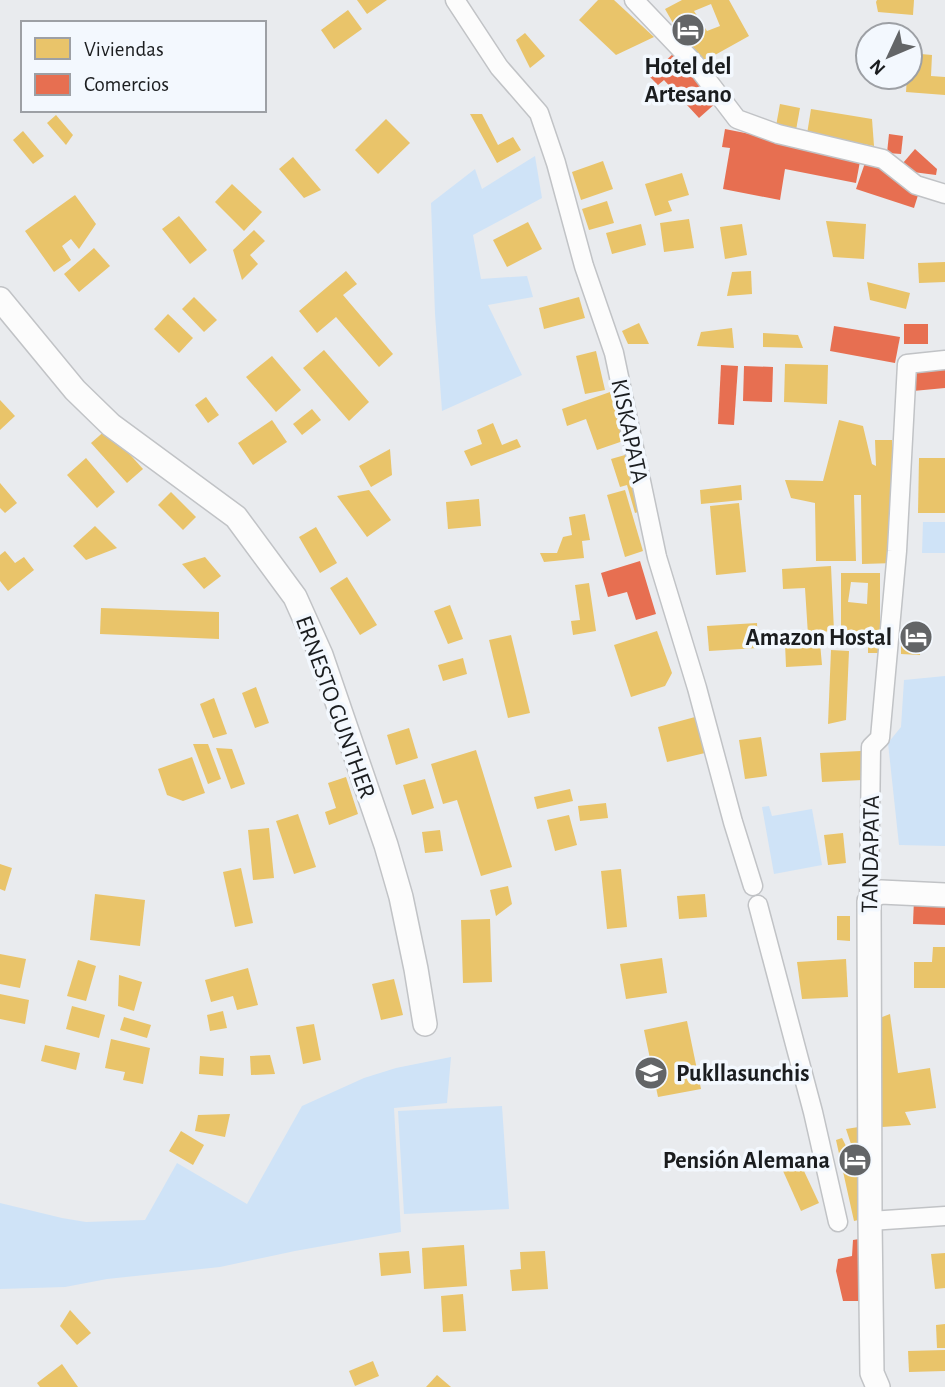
<svg xmlns="http://www.w3.org/2000/svg" width="945" height="1387" viewBox="0 0 945 1387" font-family="'Alegreya Sans',sans-serif">
<rect width="100%" height="100%" fill="#e9ebee"/>
<!-- green -->
<g fill="#cfe3f7">
<polygon points="535,156 542,198 473,235 481,279 527,276 533,297 488,305 522,375 442,411 435,314 431,203 475,169 482,189"/>
<polygon points="923,522 945,522 945,553 922,553"/>
<polygon points="945,676 945,846 899,845 888,743 901,727 904,680"/>
<polygon points="769,806 772,816 812,809 822,865 774,874 762,807"/>
<polygon points="451,1057 447,1103 394,1108 401,1232 295,1251 220,1267 107,1279 65,1287 0,1289 0,1203 62,1218 86,1222 145,1220 177,1163 247,1204 302,1106 364,1078 396,1068"/>
<polygon points="502,1106 509,1209 404,1214 398,1111"/>
</g>
<!-- homes -->
<g fill="#e9c46a" fill-rule="evenodd">
<polygon points="357,0 387,0 367,14"/>
<polygon points="598,0 614,0 654,37 616,55 579,20"/>
<path d="M682 0H729L749 36 697 65 665 9ZM711 4 720 26 707 31 694 11Z"/>
<polygon points="877,0 914,0 913,15 878,12 876,2"/>
<polygon points="348,10 362,29 334,49 321,30"/>
<polygon points="904,30 904,35 877,35 877,31"/>
<polygon points="525,33 545,56 530,68 516,40"/>
<polygon points="910,53 932,55 931,76 945,77 945,95 906,92 907,77 910,77"/>
<polygon points="780,104 800,108 796,130 776,126"/>
<polygon points="811,109 872,119 874,146 807,134"/>
<polygon points="470,114 482,114 498,145 513,137 521,150 497,163"/>
<polygon points="56,115 73,135 66,145 47,123"/>
<polygon points="386,119 410,143 378,174 355,150"/>
<polygon points="23,131 44,156 33,164 13,140"/>
<polygon points="293,157 321,190 304,198 279,169"/>
<polygon points="603,161 613,189 581,200 572,172"/>
<polygon points="682,173 689,195 668,201 672,211 655,216 645,184"/>
<polygon points="232,184 262,212 244,231 215,202"/>
<polygon points="75,195 96,224 79,249 71,239 62,246 71,260 54,272 25,231"/>
<polygon points="607,201 614,223 589,230 582,209"/>
<polygon points="179,216 207,250 190,264 162,229"/>
<polygon points="689,219 694,248 664,252 660,223"/>
<polygon points="826,221 866,224 864,259 833,257"/>
<polygon points="528,222 542,249 507,267 493,240"/>
<polygon points="641,224 646,245 612,254 606,233"/>
<polygon points="742,224 747,255 725,259 720,227"/>
<polygon points="254,230 265,241 250,255 258,264 242,280 233,250"/>
<polygon points="94,248 110,266 79,292 64,274"/>
<polygon points="945,262 945,282 919,283 918,263"/>
<polygon points="346,271 357,284 343,295 393,354 379,367 336,317 317,333 299,311"/>
<polygon points="751,271 752,294 727,296 732,272"/>
<polygon points="867,282 910,293 906,309 870,300"/>
<polygon points="194,297 217,320 204,332 182,309"/>
<polygon points="579,297 585,318 544,329 539,308"/>
<polygon points="168,314 193,338 179,353 154,329"/>
<polygon points="639,323 649,344 628,344 622,331"/>
<polygon points="732,328 734,348 697,346 701,332"/>
<polygon points="763,333 798,335 803,348 763,347"/>
<polygon points="324,350 369,402 349,421 303,368"/>
<polygon points="596,351 605,390 585,394 576,356"/>
<polygon points="272,356 301,390 276,412 246,377"/>
<polygon points="785,364 828,365 827,404 784,402"/>
<polygon points="610,392 626,440 597,450 586,419 567,426 562,409"/>
<polygon points="206,397 219,415 208,423 195,405"/>
<polygon points="0,400 15,416 0,430"/>
<polygon points="312,409 321,420 302,435 293,424"/>
<polygon points="272,420 287,442 253,465 238,443"/>
<polygon points="839,420 863,426 872,464 876,466 875,440 892,440 895,563 862,564 861,495 854,495 856,561 816,561 815,503 791,498 785,480 823,481"/>
<polygon points="493,423 502,445 517,439 521,447 471,466 464,451 482,444 477,430"/>
<polygon points="107,429 143,469 127,483 91,443"/>
<polygon points="390,449 392,475 371,487 359,466"/>
<polygon points="625,455 641,511 635,513 627,485 620,487 611,459"/>
<polygon points="86,458 115,492 97,508 67,475"/>
<polygon points="919,458 945,458 945,513 918,513"/>
<polygon points="0,483 17,503 5,513 0,508"/>
<polygon points="741,485 742,500 701,504 700,490"/>
<polygon points="369,490 391,520 367,537 337,496"/>
<polygon points="625,490 643,551 625,557 607,495"/>
<polygon points="171,492 196,517 183,530 158,505"/>
<polygon points="479,499 481,526 448,529 446,502"/>
<polygon points="739,503 746,572 716,575 710,506"/>
<polygon points="585,514 590,540 582,541 584,558 544,562 540,553 557,553 563,537 572,535 569,517"/>
<polygon points="95,526 117,548 86,560 73,546"/>
<polygon points="316,527 337,563 320,573 299,537"/>
<polygon points="5,551 15,563 24,557 34,570 8,591 0,581 0,555"/>
<polygon points="205,557 221,576 204,589 182,564"/>
<polygon points="831,566 834,631 819,632 822,665 786,667 785,643 808,635 805,588 783,589 782,569"/>
<path d="M841 573H880V653H868V642H841ZM851 582 868 583 867 604 848 602Z"/>
<polygon points="347,577 377,625 360,635 330,588"/>
<polygon points="589,583 596,631 573,635 571,621 580,620 575,585"/>
<polygon points="450,605 463,639 448,644 434,611"/>
<polygon points="101,608 219,612 219,639 100,634"/>
<polygon points="757,623 758,648 709,651 707,626"/>
<polygon points="901,628 921,629 920,655 901,654"/>
<polygon points="657,631 672,673 665,686 631,697 614,645"/>
<polygon points="511,635 530,713 508,718 489,640"/>
<polygon points="831,650 849,651 846,720 828,724"/>
<polygon points="463,658 467,674 443,681 438,665"/>
<polygon points="256,687 269,723 255,728 242,693"/>
<polygon points="214,698 227,734 213,738 200,704"/>
<polygon points="695,717 705,753 667,762 658,727"/>
<polygon points="409,728 418,758 396,765 387,735"/>
<polygon points="761,737 767,776 745,779 739,740"/>
<polygon points="193,744 208,744 221,779 208,784"/>
<polygon points="216,748 232,749 245,784 231,789"/>
<polygon points="476,750 512,867 481,876 457,800 443,804 431,764"/>
<polygon points="861,751 863,780 822,782 820,753"/>
<polygon points="192,757 205,793 183,801 167,795 158,769"/>
<polygon points="346,777 358,814 329,825 325,812 336,808 328,783"/>
<polygon points="425,779 434,808 412,815 403,785"/>
<polygon points="570,789 573,801 537,809 534,797"/>
<polygon points="606,803 608,818 580,821 578,806"/>
<polygon points="298,814 316,867 294,874 276,821"/>
<polygon points="569,815 577,845 555,851 547,820"/>
<polygon points="269,828 274,878 253,880 248,830"/>
<polygon points="440,830 443,851 425,853 422,832"/>
<polygon points="843,833 846,863 828,865 824,835"/>
<polygon points="0,864 12,868 5,891 0,889"/>
<polygon points="241,868 253,923 235,927 223,872"/>
<polygon points="621,869 627,927 607,929 601,871"/>
<polygon points="508,886 512,904 496,916 490,890"/>
<polygon points="95,894 145,900 140,946 90,940"/>
<polygon points="705,894 707,917 679,919 677,896"/>
<polygon points="837,916 850,916 850,941 837,940"/>
<polygon points="490,919 492,982 463,983 461,920"/>
<polygon points="933,947 945,947 945,988 914,988 914,962 932,962"/>
<polygon points="0,954 26,959 20,988 0,984"/>
<polygon points="662,958 667,993 626,999 620,964"/>
<polygon points="846,959 848,997 802,999 797,962"/>
<polygon points="78,960 96,966 86,1001 67,996"/>
<polygon points="248,968 258,1005 237,1010 233,996 211,1002 205,980"/>
<polygon points="119,975 142,982 134,1011 118,1006"/>
<polygon points="394,979 403,1015 381,1020 372,984"/>
<polygon points="0,994 29,1000 25,1024 0,1019"/>
<polygon points="72,1006 105,1015 99,1038 66,1029"/>
<polygon points="223,1011 227,1028 210,1031 207,1015"/>
<polygon points="890,1014 898,1073 930,1068 936,1108 905,1112 911,1125 882,1127 877,1019"/>
<polygon points="124,1017 151,1025 147,1038 120,1030"/>
<polygon points="687,1021 701,1089 658,1097 644,1030"/>
<polygon points="314,1024 321,1060 303,1064 296,1027"/>
<polygon points="111,1039 150,1048 143,1084 123,1080 125,1072 105,1068"/>
<polygon points="45,1045 80,1053 76,1070 41,1061"/>
<polygon points="270,1055 275,1074 251,1075 250,1056"/>
<polygon points="200,1056 224,1058 223,1076 199,1074"/>
<polygon points="230,1114 225,1137 195,1131 198,1115"/>
<polygon points="865,1126 867,1218 854,1221 836,1140 842,1138 846,1146 851,1144 846,1129"/>
<polygon points="181,1131 204,1145 193,1165 169,1151"/>
<polygon points="796,1154 819,1203 801,1211 779,1162"/>
<polygon points="464,1245 467,1286 424,1289 422,1248"/>
<polygon points="409,1251 411,1273 381,1276 379,1253"/>
<polygon points="545,1251 548,1289 512,1291 510,1270 521,1269 520,1252"/>
<polygon points="945,1253 945,1288 935,1289 931,1254"/>
<polygon points="463,1294 466,1331 443,1332 441,1296"/>
<polygon points="70,1310 91,1333 77,1345 60,1326"/>
<polygon points="945,1324 945,1348 937,1348 936,1325"/>
<polygon points="945,1350 945,1371 909,1372 908,1351"/>
<polygon points="373,1361 379,1376 355,1386 349,1371"/>
<polygon points="62,1364 78,1387 40,1387 37,1383"/>
<polygon points="437,1375 451,1387 426,1387"/>
</g>
<!-- shops -->
<g fill="#e76f51">
<polygon points="674,53 717,102 699,118 664,80 658,85 649,76"/>
<polygon points="725,129 861,156 856,183 785,169 780,200 723,189 730,148 722,147"/>
<polygon points="889,134 903,136 901,154 887,153"/>
<polygon points="915,149 937,169 936,175 913,172 903,163"/>
<polygon points="866,160 919,192 914,208 856,189"/>
<rect x="904" y="324" width="24" height="20"/>
<polygon points="834,326 900,337 895,363 830,351"/>
<polygon points="721,365 738,366 734,425 718,424"/>
<polygon points="744,366 773,367 772,402 743,401"/>
<polygon points="945,369 945,388 913,391 917,373"/>
<polygon points="640,561 656,614 636,620 627,592 608,597 601,573"/>
<polygon points="914,899 945,901 945,925 913,924"/>
<polygon points="865,1238 868,1301 843,1301 836,1271 838,1259 852,1256 853,1240"/>
</g>
<g fill="none" stroke-linecap="round" stroke-linejoin="round">
<defs>
<g id="pedestrian">
<polyline points="455,0 499,67 539,113 556,163 584,266 614,353 657,557 697,688 733,822 753,886"/>
<polyline points="634,0 695,64 737,119 778,134 883,159 916,185 945,194"/>
<polyline points="869,901 871,747 880,738 897,551 907,364 945,360"/>
<polyline points="758,905 813,1112 838,1222"/>
<polyline points="870,1221 945,1216"/>
</g>
<g id="minor">
<polyline points="0,299 75,390 111,425 236,517 295,597 321,655 386,845 401,897 416,969 425,1024"/>
<polyline points="878,1387 872,1373 870,1221 869,901 874,895 881,892 945,895"/>
</g>
</defs>
<!-- pedestrian casing -->
<use href="#pedestrian" stroke="#c1c3c6" stroke-width="21"/>
<!-- minor casing -->
<use href="#minor" stroke="#c1c3c6" stroke-width="26"/>
<!-- pedestrian -->
<use href="#pedestrian" stroke="#fcfcfc" stroke-width="18"/>
<!-- minor -->
<use href="#minor" stroke="#fcfcfc" stroke-width="23"/>
</g>
<!-- icons -->
<defs>
<symbol id="hotel-disc" viewBox="-11 -11 22 22"><circle r="9.5" fill="#636567" stroke="#f3f8fe"/><path d="M-6-4.5h1.5V1H6V5H4.5V3h-9V5H-6ZM-4 0a1.8 1.8 0 1 1 3.6 0ZM.5 0V-2.5h3Q6-2.5 6 0Z" fill="#fff"/></symbol>
<symbol id="school-disc" viewBox="-11 -11 22 22"><circle r="9.5" fill="#636567" stroke="#f3f8fe"/><path d="M0-5L7-2L0 1L-7-2ZM-4 1L0 2.5L4 1V4Q0 6-4 4Z" fill="#fff"/></symbol>
</defs>
<g fill-rule="evenodd">
<use href="#hotel-disc" x="669" y="11" width="38" height="38"/>
<use href="#hotel-disc" x="897" y="618" width="38" height="38"/>
<use href="#school-disc" x="632" y="1054" width="38" height="38"/>
<use href="#hotel-disc" x="836" y="1141" width="38" height="38"/>
</g>
<g text-anchor="middle" stroke-width="7" stroke-linejoin="round" paint-order="stroke">
<!-- poi labels -->
<g font-size="24" font-weight="bold" fill="#1b1d1f" stroke="#f3f8fe" text-anchor="end">
<text x="688" y="74" text-anchor="middle">Hotel del<tspan x="688" dy="28">Artesano</tspan></text>
<text x="892" y="645">Amazon Hostal</text>
<text x="676" y="1081" text-anchor="start">Pukllasunchis</text>
<text x="830" y="1168">Pensión Alemana</text>
</g>
<!-- street labels -->
<g font-size="24" fill="#1b1d1f" stroke="#f3f8fe">
<text transform="translate(630 431) rotate(78)" y="8">KISKAPATA</text>
<text transform="translate(336 707) rotate(70)" y="8">ERNESTO GUNTHER</text>
<text transform="translate(870 854) rotate(-89)" y="8">TANDAPATA</text>
</g>
</g>
<!-- legend -->
<rect x="21" y="21" width="245" height="91" fill="#f3f8fe" stroke="#9da0a5" stroke-width="2"/>
<rect x="35" y="38" width="35" height="21" fill="#e9c46a" stroke="#9da0a5" stroke-width="2"/>
<text x="84" y="56" font-size="21" fill="#1b1d1f">Viviendas</text>
<rect x="35" y="74" width="35" height="21" fill="#e76f51" stroke="#9da0a5" stroke-width="2"/>
<text x="84" y="91" font-size="21" fill="#1b1d1f">Comercios</text>
<!-- north arrow -->
<g transform="translate(889 56) rotate(226)"><circle r="33" fill="#f3f8fe" stroke="#9da0a5" stroke-width="2"/>
<path d="M0-5L12 26L0 18L-12 26Z" fill="#636567"/>
<text y="-10" font-size="19" font-weight="bold" text-anchor="middle" fill="#1b1d1f">N</text>
</g>
</svg>
